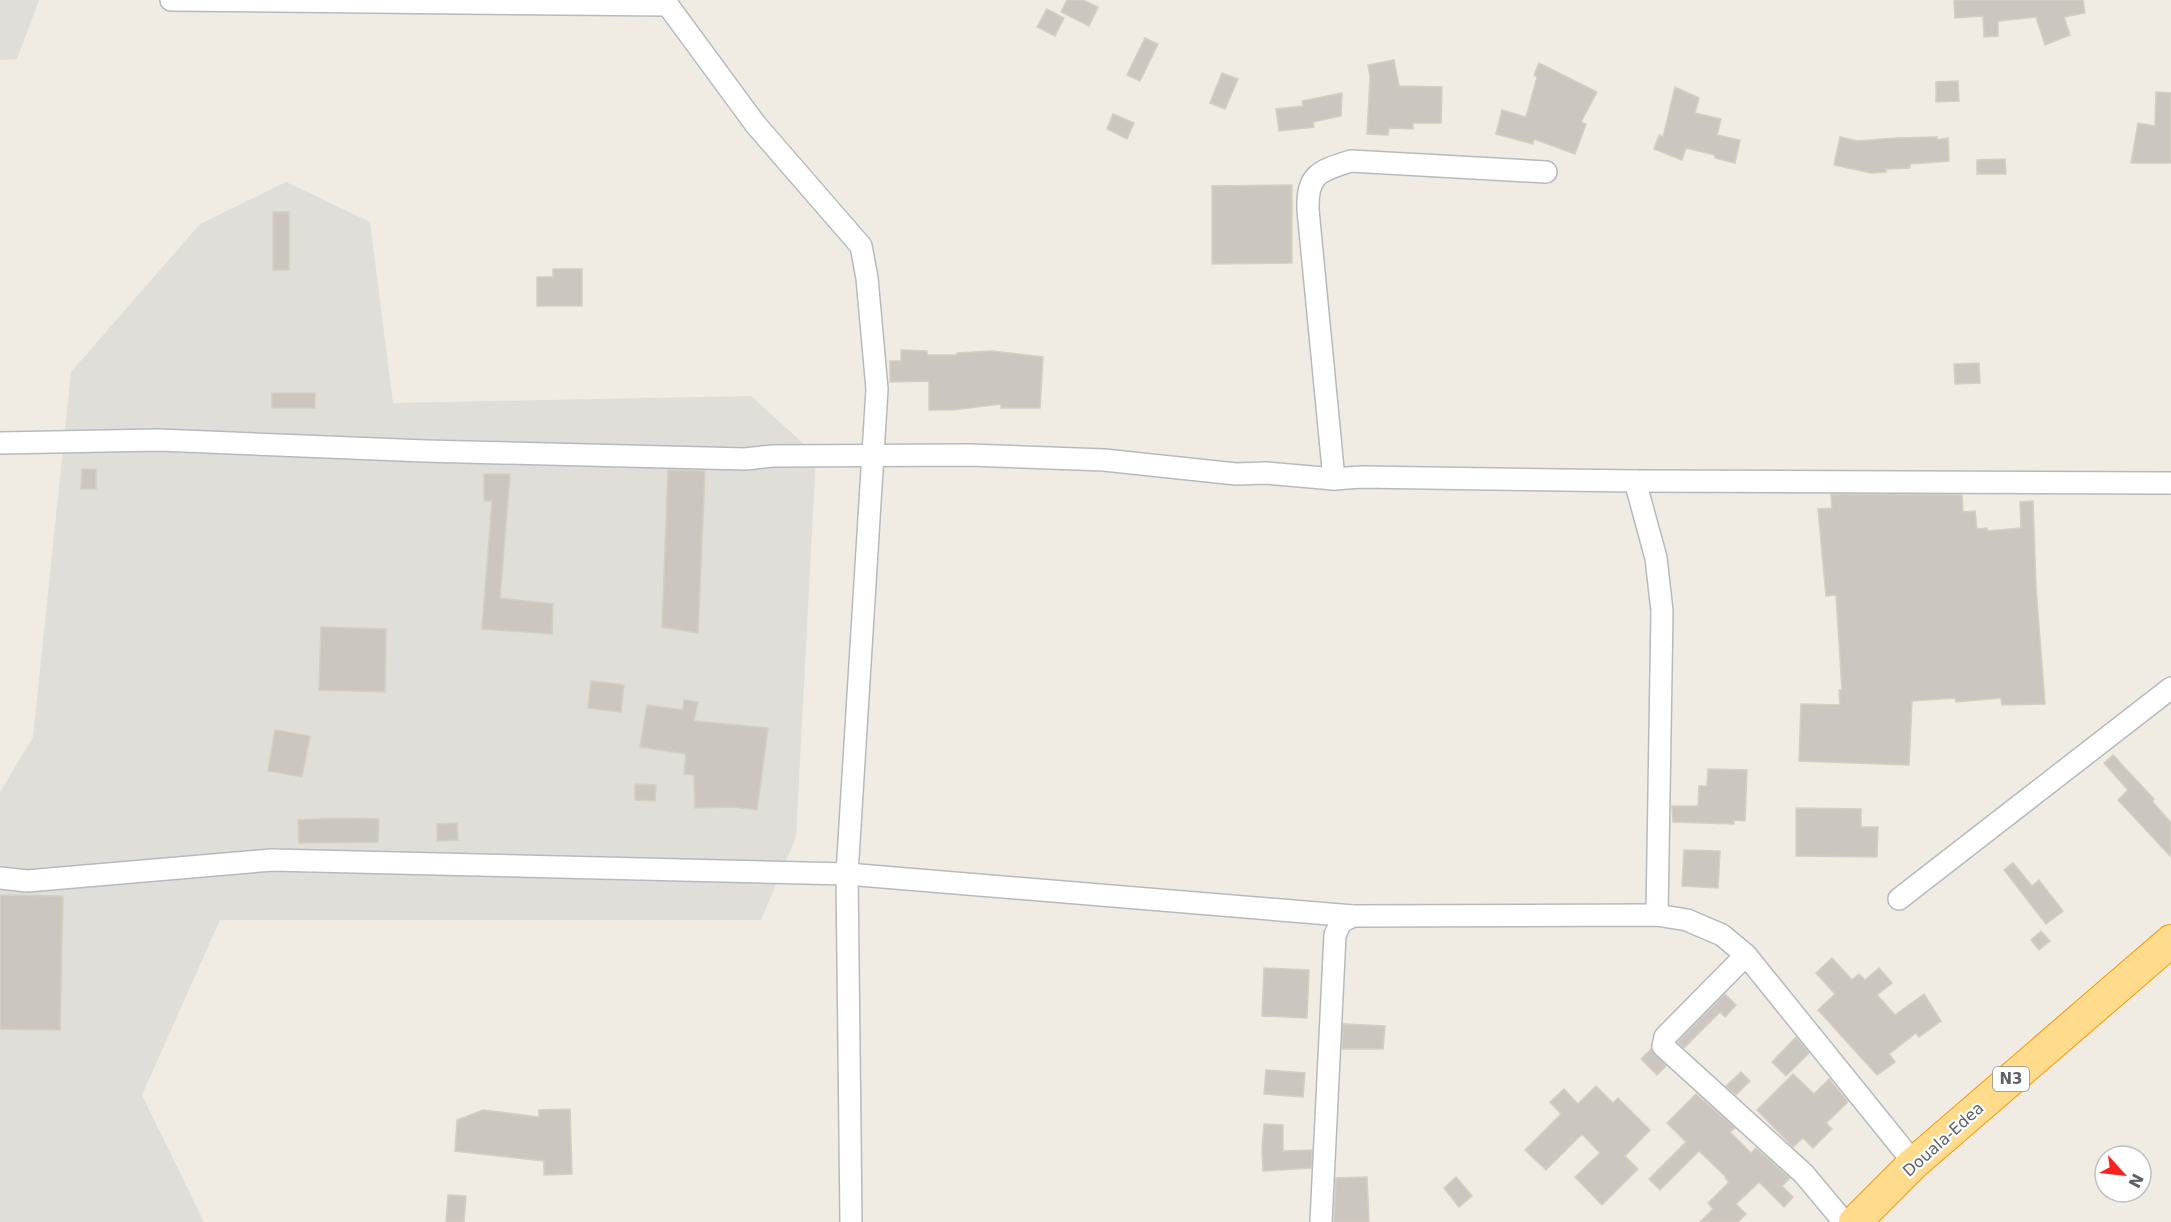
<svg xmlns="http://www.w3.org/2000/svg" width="2171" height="1222" viewBox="0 0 2171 1222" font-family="'DejaVu Sans',sans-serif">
<rect width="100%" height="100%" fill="#f0ece3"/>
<!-- industrial -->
<g fill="#e0ded8">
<polygon points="0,0 39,0 17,59 0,60"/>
<polygon points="286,182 370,222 393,403 751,396 816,455 796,837 761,920 220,920 142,1095 204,1222 0,1222 0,792 33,737 71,372 200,224"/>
</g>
<!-- building -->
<g fill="#cbc7c0" stroke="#d5cec1" stroke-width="1.5">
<polygon points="1067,0 1083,0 1098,7 1089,26 1061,12"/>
<polygon points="1954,0 2083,0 2085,13 2064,17 2070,35 2045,45 2036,17 1998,21 1998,36 1984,37 1983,16 1955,18"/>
<polygon points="1047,9 1064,18 1055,36 1037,27"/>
<polygon points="1145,38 1158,44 1140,81 1127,75"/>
<polygon points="1394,60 1399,86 1442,87 1441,123 1413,123 1413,129 1389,128 1388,135 1367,134 1370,77 1368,65"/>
<polygon points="1539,63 1597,92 1581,122 1586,124 1575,154 1534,139 1533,144 1496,134 1502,110 1526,117 1537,77 1534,75"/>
<polygon points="1222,73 1238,79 1225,109 1210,103"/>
<polygon points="1958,81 1959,101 1936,102 1936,82"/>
<polygon points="1675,87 1699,98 1695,113 1721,119 1717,135 1740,140 1735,163 1715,158 1715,155 1686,148 1682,160 1654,149 1659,135 1663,137"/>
<polygon points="2156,92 2171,93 2171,163 2131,163 2138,123 2155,126"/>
<polygon points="1342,93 1341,116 1313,122 1314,127 1279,131 1276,109 1303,106 1302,101"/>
<polygon points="1113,114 1134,123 1127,139 1107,129"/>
<polygon points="1840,137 1857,141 1896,138 1937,137 1937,140 1948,138 1949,161 1910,164 1910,168 1886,169 1886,172 1871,173 1834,165"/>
<polygon points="2005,159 2006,174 1977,174 1977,160"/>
<polygon points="1292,185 1292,263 1212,264 1212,186"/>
<rect x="273" y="212" width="16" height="58"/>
<polygon points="553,269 582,269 582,306 537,306 537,277 553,277"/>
<polygon points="901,350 927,351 927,355 957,355 957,353 992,351 1043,357 1040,408 1001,408 1001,404 952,410 929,410 929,381 890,382 890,361 901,361"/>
<polygon points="1979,363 1980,383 1955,384 1954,364"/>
<rect x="272" y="393" width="43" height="15"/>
<polygon points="82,469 96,469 96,489 81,489"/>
<polygon points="668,470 705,471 698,633 662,627"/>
<polygon points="484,474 510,474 500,598 553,604 552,634 482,629 492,501 484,501"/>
<polygon points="1831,494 1962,495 1963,512 1975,511 1977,529 1987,528 1988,531 2021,528 2020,502 2033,501 2036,587 2045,704 2002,705 2001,698 1956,702 1955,698 1912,701 1909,765 1799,761 1801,704 1840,705 1839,690 1842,690 1836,595 1826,596 1818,509 1832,508"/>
<polygon points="321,627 386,629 385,692 319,690"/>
<polygon points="591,681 624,685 621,712 588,708"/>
<polygon points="684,700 698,702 694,721 768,728 757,810 732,807 695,808 694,775 684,774 686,754 640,747 647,705 683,710"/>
<polygon points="275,730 310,736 302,777 268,771"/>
<polygon points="2113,755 2154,799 2152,801 2171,823 2171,857 2118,800 2128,790 2104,763"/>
<polygon points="1708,769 1747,770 1745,821 1734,820 1734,824 1673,822 1672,806 1698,806 1699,786 1707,786"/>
<polygon points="635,784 656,785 655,801 635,800"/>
<polygon points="1796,808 1861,809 1861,827 1878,827 1877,857 1796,856"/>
<polygon points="343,818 379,819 378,842 299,843 298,820"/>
<polygon points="457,823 458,840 437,841 437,824"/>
<polygon points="1684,850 1720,851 1718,888 1682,886"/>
<polygon points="2013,863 2032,886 2039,880 2063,911 2046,924 2004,870"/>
<polygon points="0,895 63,896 60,1030 0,1029"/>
<polygon points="2041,931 2050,941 2039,950 2031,940"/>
<polygon points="1832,958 1852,980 1859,974 1865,980 1879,968 1892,983 1877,995 1895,1015 1924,994 1941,1021 1919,1037 1916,1033 1889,1054 1895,1062 1877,1075 1818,1010 1835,994 1816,973"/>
<polygon points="1264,968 1309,970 1307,1018 1262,1016"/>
<polygon points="1725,994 1736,1005 1725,1017 1720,1012 1684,1048 1678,1042"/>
<polygon points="1343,1024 1385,1026 1383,1049 1342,1049"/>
<polygon points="1796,1037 1809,1053 1786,1076 1772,1062"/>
<polygon points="1651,1049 1666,1066 1657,1075 1641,1059"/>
<polygon points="1266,1070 1305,1073 1303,1097 1264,1094"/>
<polygon points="1741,1072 1750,1081 1736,1095 1726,1086"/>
<polygon points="1793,1074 1814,1094 1829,1079 1848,1102 1826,1123 1832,1129 1813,1148 1803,1138 1793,1147 1757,1110"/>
<polygon points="1596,1086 1613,1103 1618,1098 1650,1130 1625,1156 1638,1169 1602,1205 1575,1177 1600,1153 1582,1134 1546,1170 1525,1150 1561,1114 1550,1102 1564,1089 1578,1104"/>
<polygon points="1696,1094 1735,1128 1730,1132 1751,1153 1756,1148 1790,1178 1782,1186 1793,1197 1784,1207 1759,1182 1736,1204 1746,1214 1738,1222 1700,1222 1713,1209 1708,1203 1729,1182 1725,1178 1726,1177 1699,1151 1660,1190 1649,1179 1686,1142 1667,1123"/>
<polygon points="570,1109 572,1174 544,1175 544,1161 455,1151 457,1120 483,1110 539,1117 539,1110"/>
<polygon points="1264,1124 1283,1125 1283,1151 1312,1150 1311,1168 1263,1171 1262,1148"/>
<polygon points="1367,1177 1369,1222 1334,1222 1336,1178"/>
<polygon points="1456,1177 1472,1196 1459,1207 1444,1188"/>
<polygon points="448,1195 466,1196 464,1222 446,1222"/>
</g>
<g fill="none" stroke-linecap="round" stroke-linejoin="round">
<defs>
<g id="minor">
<polyline points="171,0 668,5"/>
<polyline points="664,0 756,125 861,246 867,278 877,389 847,874 851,1222"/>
<polyline points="0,443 159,440 425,451 745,459 772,456 969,455 1104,460 1236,474 1266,473 1334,479 1361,477 1635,481 2171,483"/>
<path d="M1334 479 1308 210C1307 174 1319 171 1351 161L1546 172"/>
<polyline points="1635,481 1656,558 1662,611 1657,915"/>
<polyline points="0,878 27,881 272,860 847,874 1353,916"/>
<polyline points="1899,899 2171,688"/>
<polyline points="1746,955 1665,1037 1663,1046 1804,1174 1844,1222"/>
<polyline points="1321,1222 1335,935 1341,922 1353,916 1657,915 1687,920 1722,935 1746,955 1914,1163"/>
</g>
<polyline id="highway" points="1855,1222 1914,1163 2171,941"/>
</defs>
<!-- minor casing -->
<use href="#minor" stroke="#b6babf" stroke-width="24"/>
<!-- highway casing -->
<use href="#highway" stroke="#f39900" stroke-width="34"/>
<!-- minor -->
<use href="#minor" stroke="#fff" stroke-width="21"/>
<!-- highway -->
<use href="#highway" stroke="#ffdb8b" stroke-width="32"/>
</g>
<g text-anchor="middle" stroke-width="4.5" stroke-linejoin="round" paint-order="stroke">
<!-- shield labels -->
<rect fill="#fff" stroke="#8c9094" stroke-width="1.5" x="1993" y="1067" width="36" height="24" rx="4.5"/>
<g font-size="15" font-weight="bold" fill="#5b6166">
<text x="2011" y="1084">N3</text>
</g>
<!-- street labels -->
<g font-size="16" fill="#5b6166" stroke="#fff">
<text transform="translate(1943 1139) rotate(-42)" y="6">Douala-Edea</text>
</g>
</g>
<!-- north arrow -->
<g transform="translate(2123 1174) rotate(117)"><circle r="28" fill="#ffffff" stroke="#bdc0c2" stroke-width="1.5"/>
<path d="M0-4.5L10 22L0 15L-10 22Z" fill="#fb221e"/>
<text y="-9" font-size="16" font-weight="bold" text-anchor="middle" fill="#5b6166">N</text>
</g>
</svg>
